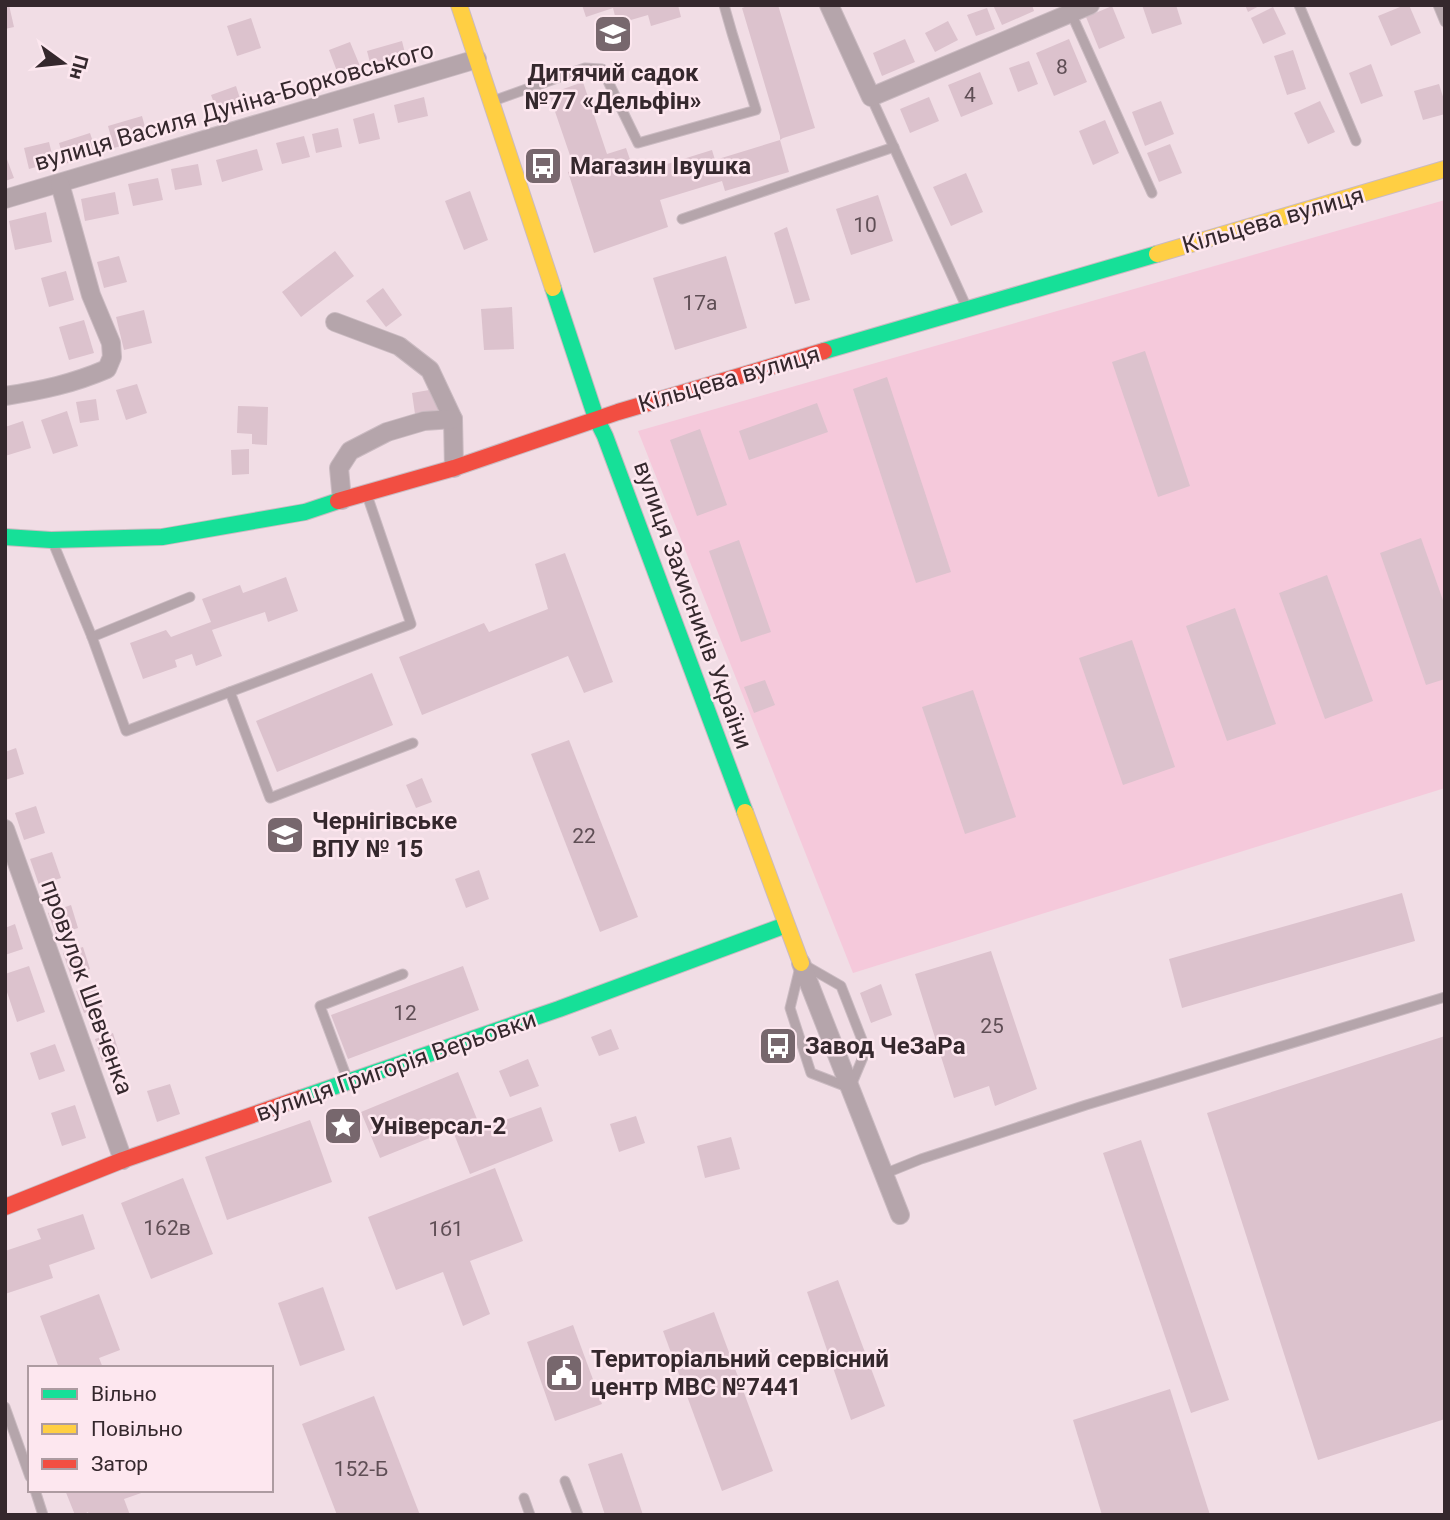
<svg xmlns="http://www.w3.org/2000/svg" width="1450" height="1520" viewBox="0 0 1450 1520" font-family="Roboto,sans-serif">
<rect width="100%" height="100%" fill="#f1dde5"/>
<!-- green -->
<polygon fill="#f5c9db" points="1445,200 1445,788 853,973 638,431"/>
<!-- building -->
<g fill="#dcc2cd">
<polygon points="5,5 9,5 14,27 5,29"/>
<polygon points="582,5 678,5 681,17 651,26 648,15 617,24 613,8 586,17"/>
<polygon points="750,5 778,5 815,128 783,138 780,140 780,136 742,8"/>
<polygon points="993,5 1032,5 1034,11 1002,25"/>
<polygon points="1142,5 1176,5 1182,24 1152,34"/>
<polygon points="1245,5 1261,5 1248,12"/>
<polygon points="1405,5 1409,5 1421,33 1391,46 1378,16"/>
<polygon points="1112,6 1125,38 1099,49 1086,17"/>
<polygon points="1273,7 1286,34 1263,44 1251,18"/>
<polygon points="987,8 995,29 976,36 967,15"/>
<polygon points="251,18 261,48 237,56 227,26"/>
<polygon points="948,21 958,40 935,52 925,33"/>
<polygon points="905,39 915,62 882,76 873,53"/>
<polygon points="1069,39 1087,82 1054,96 1036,53"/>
<polygon points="402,41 407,61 372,70 367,51"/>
<polygon points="350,42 360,66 338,74 329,50"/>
<polygon points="1293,50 1306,89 1287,95 1274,56"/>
<polygon points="1029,61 1038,84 1018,92 1009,68"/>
<polygon points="1371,64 1383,96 1361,104 1349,73"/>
<polygon points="980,72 993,104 961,117 948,85"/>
<polygon points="583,82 607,154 626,148 635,174 712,150 715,160 780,140 789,172 725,191 722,181 660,200 668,227 594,253 568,172 575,170 549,94"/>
<polygon points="1439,84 1445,103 1445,114 1423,120 1414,91"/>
<polygon points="236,86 243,108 219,116 211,95"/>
<polygon points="424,97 428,116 398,123 394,105"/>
<polygon points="929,97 939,121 910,133 900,109"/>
<polygon points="1161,101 1174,134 1145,146 1132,112"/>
<polygon points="1320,101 1335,132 1308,144 1294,113"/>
<polygon points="374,113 380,139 359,144 353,119"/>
<polygon points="142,116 148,138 114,148 108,126"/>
<polygon points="1105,120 1119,153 1093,165 1079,131"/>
<polygon points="338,128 342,147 316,153 312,134"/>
<polygon points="90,133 97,154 65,164 59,143"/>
<polygon points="304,136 310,157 282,164 276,143"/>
<polygon points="49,142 54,162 29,169 24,148"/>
<polygon points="1170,144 1182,173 1159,182 1147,153"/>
<polygon points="257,149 263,170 222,182 216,160"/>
<polygon points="5,154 14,178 5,181"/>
<polygon points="198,164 202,185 175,190 171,169"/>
<polygon points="966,173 983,212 951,226 933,187"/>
<polygon points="158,178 163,200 133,206 128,184"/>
<polygon points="470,191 488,240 464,250 445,201"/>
<polygon points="115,192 119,214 85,221 81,199"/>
<polygon points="878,195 893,241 851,255 836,209"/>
<polygon points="46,212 52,242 15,250 9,221"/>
<polygon points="787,227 810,300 795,304 774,233"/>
<polygon points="335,251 354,276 301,317 282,292"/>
<polygon points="119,256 127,282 104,288 97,262"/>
<polygon points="726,256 747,328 675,350 653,278"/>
<polygon points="66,271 74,300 49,307 41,278"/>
<polygon points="383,288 402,315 386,327 366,301"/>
<polygon points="512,307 514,349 484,350 481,309"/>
<polygon points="144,310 152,343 124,350 116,317"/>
<polygon points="84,320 94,353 69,360 59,327"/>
<polygon points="1145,351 1190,486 1158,497 1112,362"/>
<polygon points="887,377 951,572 916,583 853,389"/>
<polygon points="137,384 147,413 126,420 116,390"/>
<polygon points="435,389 438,410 415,414 412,393"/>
<polygon points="96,399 99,420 80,423 76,402"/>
<polygon points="817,403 828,432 749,460 739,431"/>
<polygon points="238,406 268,407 267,445 252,444 252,434 237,433"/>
<polygon points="67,411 78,446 53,454 41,420"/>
<polygon points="23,421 31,448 5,456 5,427"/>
<polygon points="700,429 727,505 697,516 670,440"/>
<polygon points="249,449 249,474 232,475 231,450"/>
<polygon points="1421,538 1445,606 1445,679 1426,685 1380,553"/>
<polygon points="739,540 771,632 741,642 709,551"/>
<polygon points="565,553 613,682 584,693 568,656 422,715 399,657 484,623 489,632 548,609 535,564"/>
<polygon points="1327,575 1373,701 1325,719 1279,593"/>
<polygon points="286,577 298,611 268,622 265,612 212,630 222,656 196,666 192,654 175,660 177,667 143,679 130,643 166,630 171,637 211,622 202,599 240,585 243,593"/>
<polygon points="1235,608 1276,724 1227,741 1186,626"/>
<polygon points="1132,640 1175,767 1123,785 1079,658"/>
<polygon points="372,673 393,725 277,772 256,721"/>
<polygon points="765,680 775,705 754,713 744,687"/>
<polygon points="973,690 1016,817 965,834 922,707"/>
<polygon points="569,740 638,917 600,932 531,754"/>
<polygon points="16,748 24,774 5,780 5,752"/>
<polygon points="422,778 432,802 416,808 406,785"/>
<polygon points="36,806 45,833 24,840 15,813"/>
<polygon points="52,852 61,878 39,885 30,859"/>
<polygon points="479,870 489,899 466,908 455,879"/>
<polygon points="1402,893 1415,941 1182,1008 1169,959"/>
<polygon points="71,905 78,928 56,935 48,913"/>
<polygon points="15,924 23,949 5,955 5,928"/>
<polygon points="83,947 90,969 71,976 63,953"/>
<polygon points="991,951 1037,1089 995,1106 989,1086 954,1098 915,974"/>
<polygon points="29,966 45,1012 17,1022 5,986 5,974"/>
<polygon points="463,966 479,1010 348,1059 331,1015"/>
<polygon points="95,984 103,1007 84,1013 76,991"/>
<polygon points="881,984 892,1015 871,1023 860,993"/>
<polygon points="611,1029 619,1049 599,1056 591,1037"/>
<polygon points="113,1033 120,1056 102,1062 95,1039"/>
<polygon points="1445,1036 1445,1419 1318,1460 1207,1113"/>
<polygon points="55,1044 65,1071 39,1080 30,1053"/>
<polygon points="528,1059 539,1086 510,1097 499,1071"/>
<polygon points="458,1072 481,1129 541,1107 553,1141 470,1174 452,1129 380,1158 361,1112"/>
<polygon points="170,1084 180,1114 157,1122 147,1091"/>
<polygon points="75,1105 86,1138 62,1146 51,1113"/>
<polygon points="636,1116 645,1143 619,1152 610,1124"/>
<polygon points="310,1120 332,1182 227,1220 205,1157"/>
<polygon points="731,1137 740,1169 705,1178 697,1146"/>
<polygon points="1141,1140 1229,1400 1191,1413 1103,1153"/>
<polygon points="495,1168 523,1241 470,1261 490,1314 463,1326 443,1272 396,1290 368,1217"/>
<polygon points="183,1178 213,1254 151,1279 121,1203"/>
<polygon points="83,1214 95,1249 49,1265 53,1278 5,1294 5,1251 41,1239 37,1229"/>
<polygon points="838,1280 885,1406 851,1420 807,1292"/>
<polygon points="323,1287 345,1350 300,1366 278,1303"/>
<polygon points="99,1294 120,1350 99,1358 103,1368 59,1368 40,1316"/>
<polygon points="714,1312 773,1471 722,1491 663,1331"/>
<polygon points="573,1325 602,1404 555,1421 527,1342"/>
<polygon points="1170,1389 1210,1515 1102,1515 1073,1420"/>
<polygon points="374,1396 420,1515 337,1515 302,1424"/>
<polygon points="622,1453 643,1515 605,1515 588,1464"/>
<polygon points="65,1490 147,1490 147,1491 124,1499 130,1515 89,1515 88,1512 82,1515 75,1515"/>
</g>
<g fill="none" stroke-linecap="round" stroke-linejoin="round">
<defs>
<g id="lane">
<polyline points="1299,5 1356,141"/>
<polyline points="1438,5 1445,22"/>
<polyline points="1071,13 1152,193"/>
<polyline points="871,97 966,306"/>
<polyline points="493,101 585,68 602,69 638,143 756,110 732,33 724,5"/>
<polyline points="682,219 894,147"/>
<polyline points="54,545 92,637 190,597"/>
<polyline points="92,637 126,731 411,624 367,495"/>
<polyline points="230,692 270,798 413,743"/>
<polygon points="801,963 841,986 866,1050 850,1088 811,1073 790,1008"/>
<polyline points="348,1081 320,1006 403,974"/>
<polyline points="884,1174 921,1159 1086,1105 1445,997"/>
<polyline points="5,1407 30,1477"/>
<polyline points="565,1481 578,1515"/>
<polyline points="35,1490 43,1515"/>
<polyline points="524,1498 530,1515"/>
</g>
<g id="street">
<polyline points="829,5 871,97 1090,5"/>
<polyline points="5,199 477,59"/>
<polyline points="335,322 399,346 430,370 453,419 454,468"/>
<path d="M5 396C43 390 72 384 107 369L112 357 111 343 91 295 60 184"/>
<polyline points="342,500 339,468 350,451 387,432 424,421 453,419"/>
<polyline points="5,829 123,1160"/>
<polyline points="801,963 900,1215"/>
</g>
<g id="fast">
<polyline points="553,288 596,418 605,436 745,812"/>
<polyline points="824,351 1157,254"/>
<polyline points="5,537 51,540 162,537 305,512 338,501"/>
<polyline points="301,1098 559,1009 786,925"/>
</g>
<g id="slow">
<polyline points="459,5 553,288"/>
<polyline points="1157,254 1445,169"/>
<polyline points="745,812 801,963"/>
</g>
<g id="jam">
<polyline points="338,501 454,468 618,412 824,351"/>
<polyline points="5,1207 123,1160 301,1098"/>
</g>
</defs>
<!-- lane casing -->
<use href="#lane" stroke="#cabac1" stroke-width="11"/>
<!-- street casing -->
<use href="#street" stroke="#cabac1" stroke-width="20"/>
<!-- fast casing -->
<use href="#fast" stroke="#cabac1" stroke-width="18"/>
<!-- slow casing -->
<use href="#slow" stroke="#cabac1" stroke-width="18"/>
<!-- jam casing -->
<use href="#jam" stroke="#cabac1" stroke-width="18"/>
<!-- lane -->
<use href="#lane" stroke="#b5a5ab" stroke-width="9"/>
<!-- street -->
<use href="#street" stroke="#b5a5ab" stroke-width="18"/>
<!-- fast -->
<use href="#fast" stroke="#16e098" stroke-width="16"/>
<!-- slow -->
<use href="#slow" stroke="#ffcf43" stroke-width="16"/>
<!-- jam -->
<use href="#jam" stroke="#f24e42" stroke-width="16"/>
</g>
<!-- icons -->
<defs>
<symbol id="school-square" viewBox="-11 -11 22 22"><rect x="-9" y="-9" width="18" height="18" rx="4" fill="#77676d" stroke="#fde7ef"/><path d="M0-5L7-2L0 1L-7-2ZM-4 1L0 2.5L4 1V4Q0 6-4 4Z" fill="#fff"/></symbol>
<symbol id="bus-square" viewBox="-11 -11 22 22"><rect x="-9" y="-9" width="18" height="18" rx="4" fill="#77676d" stroke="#fde7ef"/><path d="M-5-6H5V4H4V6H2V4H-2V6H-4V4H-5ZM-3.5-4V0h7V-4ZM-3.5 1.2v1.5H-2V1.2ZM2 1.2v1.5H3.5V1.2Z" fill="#fff"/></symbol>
<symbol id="university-square" viewBox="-11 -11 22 22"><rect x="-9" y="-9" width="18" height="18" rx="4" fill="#77676d" stroke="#fde7ef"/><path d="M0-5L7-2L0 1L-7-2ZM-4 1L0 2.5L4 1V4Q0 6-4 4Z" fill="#fff"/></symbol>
<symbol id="sight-square" viewBox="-11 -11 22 22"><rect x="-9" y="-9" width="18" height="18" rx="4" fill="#77676d" stroke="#fde7ef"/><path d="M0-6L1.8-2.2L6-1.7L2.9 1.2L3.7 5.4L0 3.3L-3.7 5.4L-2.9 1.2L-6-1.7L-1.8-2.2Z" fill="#fff"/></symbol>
<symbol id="civic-square" viewBox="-11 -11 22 22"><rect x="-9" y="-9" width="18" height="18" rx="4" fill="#77676d" stroke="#fde7ef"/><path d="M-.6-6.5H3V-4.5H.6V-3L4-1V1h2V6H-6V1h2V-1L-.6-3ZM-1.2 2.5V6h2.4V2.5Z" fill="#fff"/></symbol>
</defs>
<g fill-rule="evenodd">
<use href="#school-square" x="591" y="12" width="44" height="44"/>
<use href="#bus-square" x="521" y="144" width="44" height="44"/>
<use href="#university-square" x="263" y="813" width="44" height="44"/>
<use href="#bus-square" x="756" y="1024" width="44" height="44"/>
<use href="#sight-square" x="321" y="1104" width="44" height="44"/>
<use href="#civic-square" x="542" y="1351" width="44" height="44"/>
</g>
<g text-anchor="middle" stroke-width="5" stroke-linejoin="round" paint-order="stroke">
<!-- number labels -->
<g font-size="21" fill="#5f4e55">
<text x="1062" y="74">8</text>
<text x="970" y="102">4</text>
<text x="865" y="232">10</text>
<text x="700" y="310">17а</text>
<text x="584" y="843">22</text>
<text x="405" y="1020">12</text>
<text x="992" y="1033">25</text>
<text x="167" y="1235">162в</text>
<text x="446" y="1236">1б1</text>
<text x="361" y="1476">152-Б</text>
</g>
<!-- poi labels -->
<g font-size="24" font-weight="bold" fill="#35282d" stroke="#fde7ef" text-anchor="start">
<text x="613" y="81" text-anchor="middle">Дитячий садок<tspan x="613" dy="28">№77 «Дельфін»</tspan></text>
<text x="570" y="174">Магазин Івушка</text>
<text x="312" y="829">Чернігівське<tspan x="312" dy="28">ВПУ № 15</tspan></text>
<text x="805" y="1054">Завод ЧеЗаРа</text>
<text x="370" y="1134">Універсал-2</text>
<text x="591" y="1367">Територіальний сервісний<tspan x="591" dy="28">центр МВС №7441</tspan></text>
</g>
<!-- street labels -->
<g font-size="24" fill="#35282d" stroke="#fde7ef">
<text transform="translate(234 106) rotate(-16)" y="8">вулиця Василя Дуніна-Борковського</text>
<text transform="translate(1273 220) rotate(-16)" y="8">Кільцева вулиця</text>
<text transform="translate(729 379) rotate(-16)" y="8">Кільцева вулиця</text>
<text transform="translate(693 605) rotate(70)" y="8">вулиця Захисників України</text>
<text transform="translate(87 987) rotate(70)" y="8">провулок Шевченка</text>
<text transform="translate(396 1066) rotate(-19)" y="8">вулиця Григорія Верьовки</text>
</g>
</g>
<!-- border -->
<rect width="1450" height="1520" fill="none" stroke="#35282d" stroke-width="14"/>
<!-- legend -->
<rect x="28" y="1366" width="245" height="126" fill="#fde7ef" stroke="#ad9ba1" stroke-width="2"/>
<rect x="42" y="1389" width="35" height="10" fill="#16e098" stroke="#ad9ba1" stroke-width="2"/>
<text x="91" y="1401" font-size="21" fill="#35282d">Вільно</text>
<rect x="42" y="1424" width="35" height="10" fill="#ffcf43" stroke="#ad9ba1" stroke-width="2"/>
<text x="91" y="1436" font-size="21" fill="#35282d">Повільно</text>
<rect x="42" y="1459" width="35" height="10" fill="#f24e42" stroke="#ad9ba1" stroke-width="2"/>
<text x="91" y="1471" font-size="21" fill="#35282d">Затор</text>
<!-- north arrow -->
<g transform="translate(63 63) rotate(105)" stroke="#fde7ef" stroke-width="5" paint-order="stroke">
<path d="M0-5L12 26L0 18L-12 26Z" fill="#35282d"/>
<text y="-10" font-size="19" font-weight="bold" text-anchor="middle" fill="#35282d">Пн</text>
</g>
</svg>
